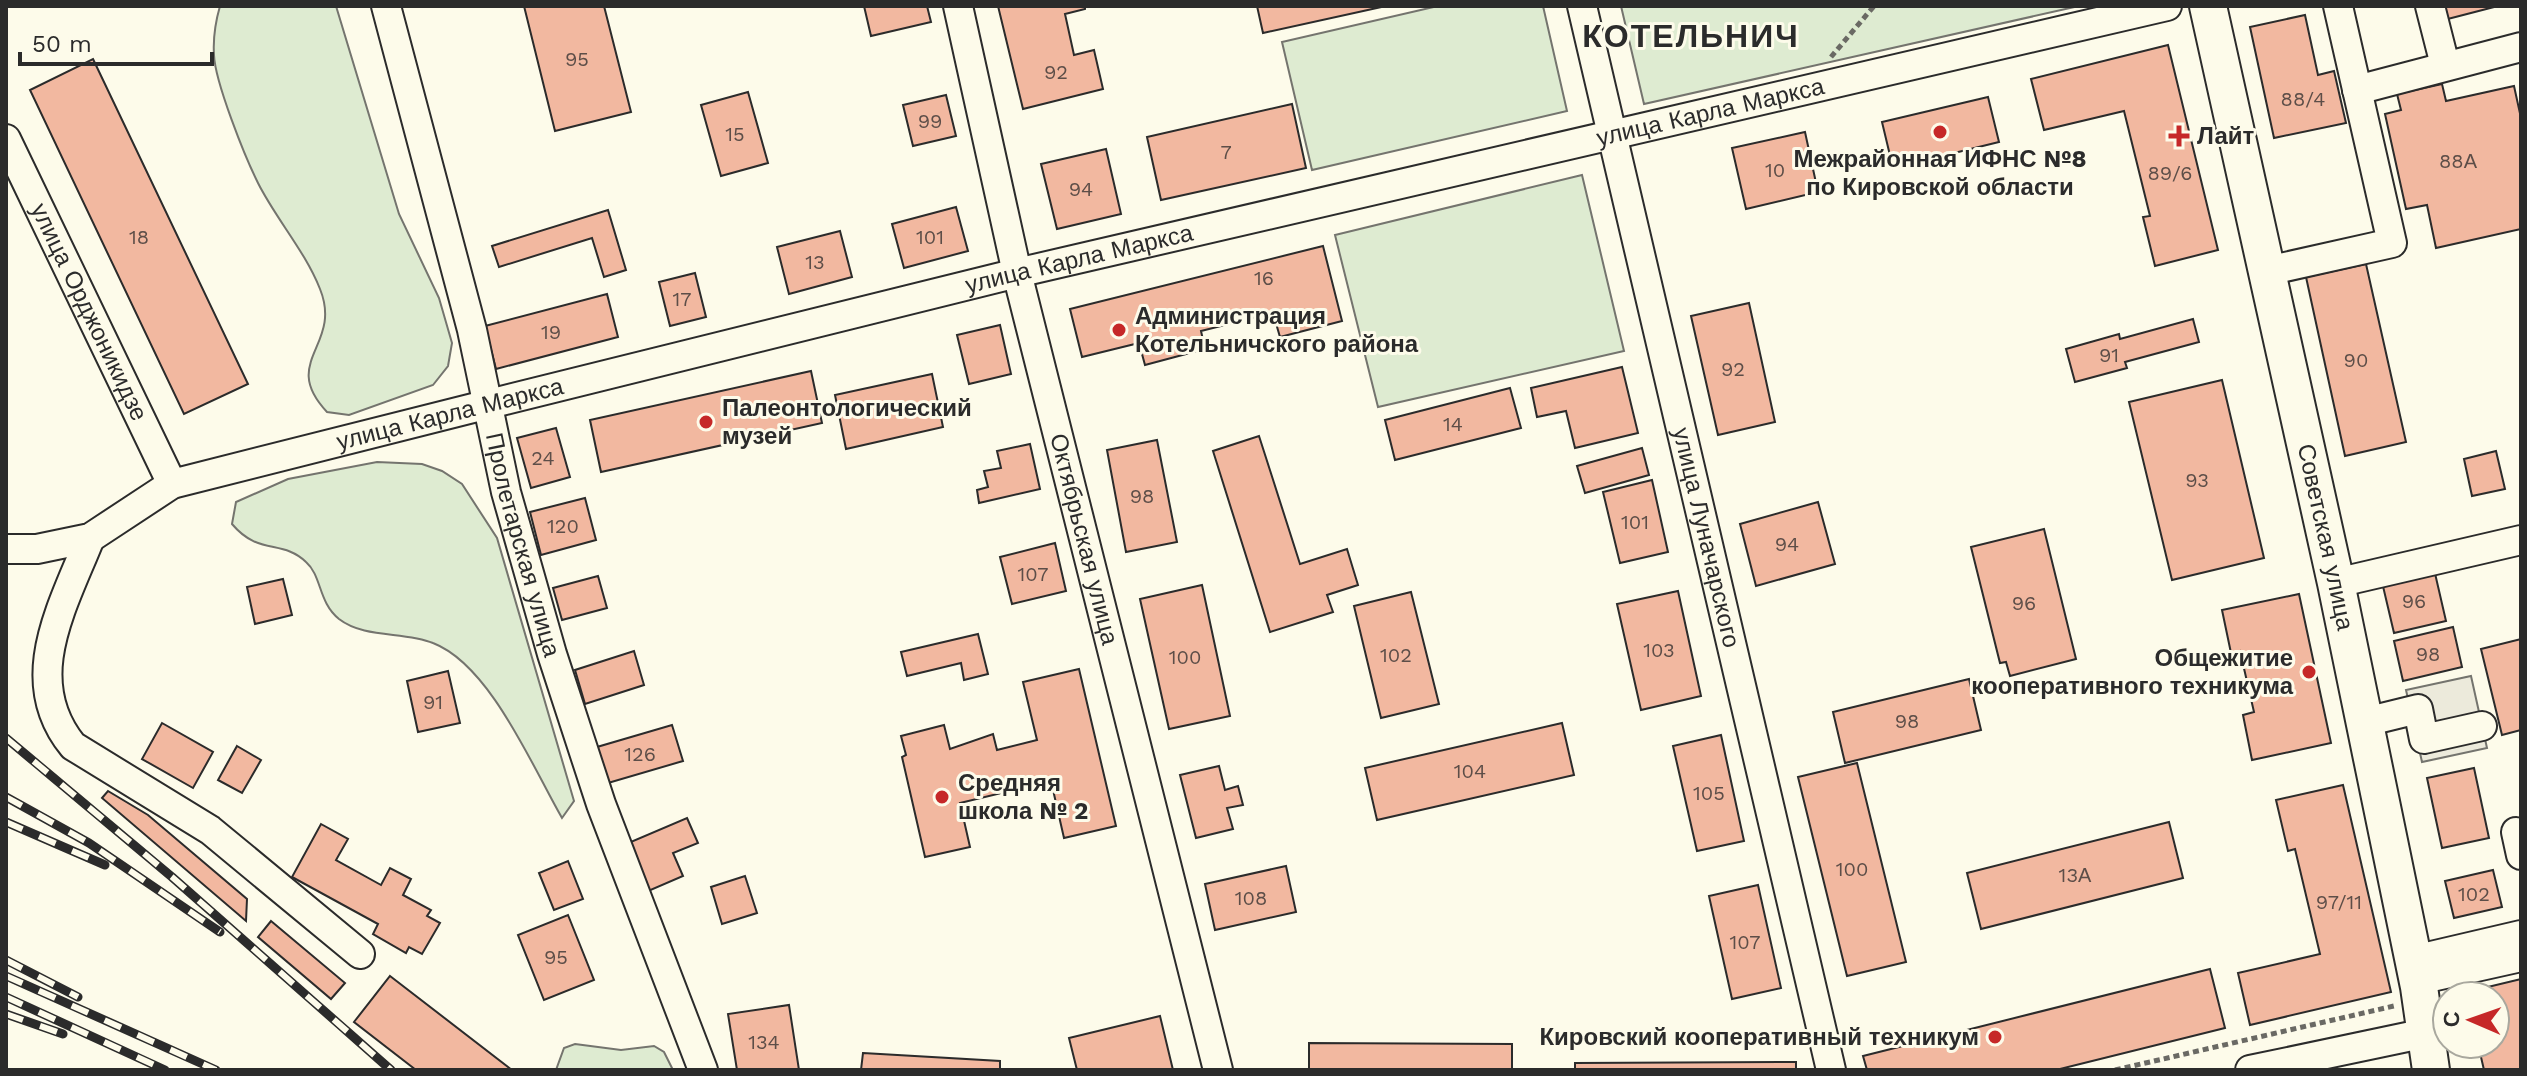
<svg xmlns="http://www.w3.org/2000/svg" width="2527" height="1076" viewBox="0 0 2527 1076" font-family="'Work Sans',sans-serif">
<rect width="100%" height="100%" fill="#fdfbea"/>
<!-- green -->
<g fill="#deebd1" stroke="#74746e" stroke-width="2">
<path d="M220 6H336L399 214 439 298 452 343 448 366 433 385 349 415 327 412C279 361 343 346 320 289 305 251 276 219 258 183 245 157 215 82 214 55 213 40 216 20 220 6Z"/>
<polygon points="1438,6 1543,6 1567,111 1312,170 1282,42"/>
<polygon points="1621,6 2079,6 1644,104"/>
<polygon points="1582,175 1624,351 1378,407 1335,235"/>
<path d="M377 462 422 464 442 471 462 484 497 538 574 801 562 818C532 766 490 665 433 643 404 631 365 639 339 619 318 602 322 576 306 562 282 539 259 556 232 524L236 502 288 479Z"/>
<polygon points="575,1044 621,1050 654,1046 664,1052 673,1070 556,1070 564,1048"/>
</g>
<!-- parking -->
<polygon fill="#eceadb" stroke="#74746e" stroke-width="2" points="2471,676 2487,748 2422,762 2406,690"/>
<!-- building -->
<g fill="#f2b8a0" stroke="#2b2b2b" stroke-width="2">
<polygon points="524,6 604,6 631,112 555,131"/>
<polygon points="864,6 927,6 931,22 871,36"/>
<polygon points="998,6 1085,6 1085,9 1065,14 1074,55 1094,50 1103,89 1023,109"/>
<polygon points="1257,6 1386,6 1263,33"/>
<polygon points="2437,6 2498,6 2440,21"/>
<polygon points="2305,15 2318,75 2334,71 2346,123 2274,138 2250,27"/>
<polygon points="2168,45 2218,250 2155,266 2143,217 2150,216 2124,111 2044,130 2031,79"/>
<polygon points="93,59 248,384 184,414 30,90"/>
<polygon points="2442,84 2446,101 2514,86 2521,118 2521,229 2436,248 2427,205 2406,209 2385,114 2401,110 2397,94"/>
<polygon points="748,92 768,163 721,176 701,105"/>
<polygon points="946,95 956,136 913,146 903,105"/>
<polygon points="1988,97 1999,142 1893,168 1882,122"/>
<polygon points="1292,104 1306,168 1161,200 1147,137"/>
<polygon points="1805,132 1818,192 1746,209 1732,148"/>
<polygon points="1106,149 1121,214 1057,229 1041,164"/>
<polygon points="956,207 968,251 904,268 892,224"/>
<polygon points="608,210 626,270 604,277 592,238 499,267 492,246"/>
<polygon points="840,231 852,277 789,294 777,247"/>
<polygon points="1323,246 1342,321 1280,337 1273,313 1201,331 1205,349 1145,365 1139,343 1082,357 1070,309"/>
<polygon points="2366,264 2406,442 2345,456 2306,277"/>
<polygon points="695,273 706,317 670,326 659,282"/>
<polygon points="607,294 618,337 496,369 485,326"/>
<polygon points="1749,303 1775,422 1718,435 1691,316"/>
<polygon points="2193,319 2199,342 2125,362 2127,368 2075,382 2066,349 2119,334 2120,339"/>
<polygon points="1000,325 1011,374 969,384 957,335"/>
<polygon points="1622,367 1638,433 1575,448 1566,411 1537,417 1531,388"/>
<polygon points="811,371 822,423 601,472 590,420"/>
<polygon points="932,374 943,427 846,449 835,395"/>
<polygon points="2222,380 2264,558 2172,580 2129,402"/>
<polygon points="1510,388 1521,428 1395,460 1385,420"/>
<polygon points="556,428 570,477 531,488 517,438"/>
<polygon points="1259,436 1300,564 1347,549 1358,585 1327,595 1333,612 1270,632 1213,451"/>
<polygon points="1157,440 1177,542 1126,552 1107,450"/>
<polygon points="1030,444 1040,489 979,503 977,490 988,487 984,471 1001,468 997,451"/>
<polygon points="1642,448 1649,475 1585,493 1577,466"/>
<polygon points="2496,451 2505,489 2472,496 2464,459"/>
<polygon points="1652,480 1668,552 1620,563 1603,492"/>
<polygon points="585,498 596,540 541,555 530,512"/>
<polygon points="1818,502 1835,564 1756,586 1740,524"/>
<polygon points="2044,529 2076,659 2010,676 2006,662 2000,663 1971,547"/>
<polygon points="1055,543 1066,591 1012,604 1000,557"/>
<polygon points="2434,569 2446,621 2394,633 2382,582"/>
<polygon points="598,576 607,608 562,620 553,588"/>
<polygon points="283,579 292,615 255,624 247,587"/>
<polygon points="1202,585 1230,716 1169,729 1140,599"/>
<polygon points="1678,591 1701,696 1641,710 1617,604"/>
<polygon points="1411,592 1439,704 1381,718 1354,606"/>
<polygon points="2299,594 2331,743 2252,760 2243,715 2254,712 2240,651 2231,653 2222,610"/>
<polygon points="2453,627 2462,667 2403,681 2394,641"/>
<polygon points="978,634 988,674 964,680 961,663 907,676 901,652"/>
<polygon points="2521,639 2521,730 2502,735 2481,649"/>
<polygon points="634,651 644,685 585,704 575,670"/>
<polygon points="1079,669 1116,826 1064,838 1051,781 960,803 970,847 925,857 902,757 906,755 901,736 944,725 950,749 993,734 997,750 1037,740 1023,682"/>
<polygon points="448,671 460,723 418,732 407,681"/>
<polygon points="1969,679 1981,730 1845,763 1833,712"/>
<polygon points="162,723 213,752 193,788 142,759"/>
<polygon points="1562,723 1574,775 1377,820 1365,768"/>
<polygon points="672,725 683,761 608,783 597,747"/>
<polygon points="1721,735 1744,841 1697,851 1673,746"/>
<polygon points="237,746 261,760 242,793 218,780"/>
<polygon points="1857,763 1906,962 1847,976 1798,777"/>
<polygon points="1219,766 1225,790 1238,786 1243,805 1227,808 1233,829 1196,838 1180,775"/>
<polygon points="2474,768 2489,838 2442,848 2427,778"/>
<polygon points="2343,785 2391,992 2250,1025 2238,973 2320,954 2295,849 2288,851 2276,800"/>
<polygon points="108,791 148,815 247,899 246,921 102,798"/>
<polygon points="687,818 698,843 673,853 683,876 646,892 626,844"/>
<polygon points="2169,822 2183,878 1981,929 1967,873"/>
<polygon points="321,824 348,839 336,860 381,885 390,868 411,879 403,895 431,910 427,916 440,923 422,954 409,947 406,953 373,934 378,924 292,877"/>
<polygon points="568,861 583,899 554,910 539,873"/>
<polygon points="1286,866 1296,912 1215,930 1205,884"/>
<polygon points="2493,870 2502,907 2454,918 2445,881"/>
<polygon points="745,876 757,913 722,924 711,887"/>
<polygon points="1758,885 1781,988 1732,999 1709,896"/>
<polygon points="568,915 594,980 544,1000 518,935"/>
<polygon points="271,921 345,983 331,999 258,937"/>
<polygon points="2210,969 2225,1028 2056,1070 1867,1070 1863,1056"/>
<polygon points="390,976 512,1070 416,1070 354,1022"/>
<polygon points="2521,979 2521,1070 2484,1070 2478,1044 2495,1044 2495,996 2468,996 2467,992"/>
<polygon points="789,1005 799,1070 737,1070 728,1014"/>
<polygon points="1160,1016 1173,1070 1077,1070 1069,1038"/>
<polygon points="1309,1043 1512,1044 1512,1070 1309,1070"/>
<polygon points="863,1053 1000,1061 1000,1070 861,1070"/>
<polygon points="1796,1062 1796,1070 1575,1070 1575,1063"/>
</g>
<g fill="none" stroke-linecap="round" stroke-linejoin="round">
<defs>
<g id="minor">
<path id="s1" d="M386 6 472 330 506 492 552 654 601 804 703 1070"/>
<path id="s2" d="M958 6 1017 273 1218 1070"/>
<path id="s3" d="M1582 6 1831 1070"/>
<polyline points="2430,6 2445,65"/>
<polyline points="2357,90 2521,47"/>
<path id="s4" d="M6 139 172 484"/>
<polyline points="2267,271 2392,243 2338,6"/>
<path d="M90 538C63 606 19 680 73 746L210 830 360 954"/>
<path id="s5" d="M6 549H37L90 538 172 484 489 404 1017 273 2167 6"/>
<polyline points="2336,583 2521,540"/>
<polyline points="2365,722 2418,709 2424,739 2482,726"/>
<polyline points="2516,832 2521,855"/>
<polyline points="2414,960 2521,935"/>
<polyline points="2418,980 2521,957"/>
<polyline points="2250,1070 2426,1033"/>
</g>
<g id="major">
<path id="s6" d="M2208 6 2336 583 2419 987 2431 1070"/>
</g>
</defs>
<!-- minor casing -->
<use href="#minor" stroke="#2b2b2b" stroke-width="32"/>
<!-- major casing -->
<use href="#major" stroke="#2b2b2b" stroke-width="40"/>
<!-- path -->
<g stroke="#6a6964" stroke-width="5" stroke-dasharray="6 4" stroke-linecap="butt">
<polyline points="1831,57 1874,6"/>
<polyline points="2115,1070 2394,1006"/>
</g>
<!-- minor -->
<use href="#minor" stroke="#fdfbea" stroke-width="28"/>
<!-- major -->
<use href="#major" stroke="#fdfbea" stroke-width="36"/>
<defs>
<g id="rail">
<polyline points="6,738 172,877 391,1070"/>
<polyline points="6,797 89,843 220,932"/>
<polyline points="6,822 105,865"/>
<polyline points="6,960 78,997"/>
<polyline points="6,976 216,1070"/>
<polyline points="6,997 165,1070"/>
<polyline points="6,1014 63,1034"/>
</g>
</defs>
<!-- rail casing -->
<use href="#rail" stroke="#2b2b2b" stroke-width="9"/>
<!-- rail -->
<use href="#rail" stroke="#fdfbea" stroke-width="6" stroke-dasharray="18" stroke-linecap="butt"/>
</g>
<!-- markers -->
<g fill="#c62828" stroke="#fdfbea" stroke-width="3">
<circle cx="1940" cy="132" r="8"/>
<path d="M2175 124h8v8h8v8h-8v8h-8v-8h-8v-8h8z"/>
<circle cx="1119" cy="330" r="8"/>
<circle cx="706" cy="422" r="8"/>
<circle cx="2309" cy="672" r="8"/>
<circle cx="942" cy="797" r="8"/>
<circle cx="1995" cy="1037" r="8"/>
</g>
<g text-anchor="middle" stroke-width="6" stroke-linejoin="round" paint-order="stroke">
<!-- number labels -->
<g font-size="20" fill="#5d4e48">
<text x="577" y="66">95</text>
<text x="1056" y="79">92</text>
<text x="2303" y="106">88/4</text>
<text x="930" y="128">99</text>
<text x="735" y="141">15</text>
<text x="1226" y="159">7</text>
<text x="2458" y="168">88А</text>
<text x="1775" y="177">10</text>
<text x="2170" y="180">89/6</text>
<text x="1081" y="196">94</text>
<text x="139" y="244">18</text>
<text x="930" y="244">101</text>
<text x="815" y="269">13</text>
<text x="1264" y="285">16</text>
<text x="682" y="306">17</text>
<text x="551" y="339">19</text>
<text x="2109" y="362">91</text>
<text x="2356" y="367">90</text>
<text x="1733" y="376">92</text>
<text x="1453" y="431">14</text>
<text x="543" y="465">24</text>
<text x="2197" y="487">93</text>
<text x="1142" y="503">98</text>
<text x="1635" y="529">101</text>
<text x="563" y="533">120</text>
<text x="1787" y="551">94</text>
<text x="1033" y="581">107</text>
<text x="2414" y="608">96</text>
<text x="2024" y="610">96</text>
<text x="1659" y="657">103</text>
<text x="2428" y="661">98</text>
<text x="1396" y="662">102</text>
<text x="1185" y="664">100</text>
<text x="433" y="709">91</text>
<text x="1907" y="728">98</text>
<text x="640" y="761">126</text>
<text x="1470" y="778">104</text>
<text x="1709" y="800">105</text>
<text x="1852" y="876">100</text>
<text x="2075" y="882">13А</text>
<text x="2474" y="901">102</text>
<text x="1251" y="905">108</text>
<text x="2339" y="909">97/11</text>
<text x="1745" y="949">107</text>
<text x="556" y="964">95</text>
<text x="764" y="1049">134</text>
</g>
<!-- street labels -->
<g font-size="24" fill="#2b2b2b" stroke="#fdfbea">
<text dy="8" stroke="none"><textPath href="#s5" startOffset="1766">улица Карла Маркса</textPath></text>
<text dy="8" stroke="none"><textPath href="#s5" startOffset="1118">улица Карла Маркса</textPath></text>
<text dy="8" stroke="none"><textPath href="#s4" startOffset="192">улица Орджоникидзе</textPath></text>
<text dy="8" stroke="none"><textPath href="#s5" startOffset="470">улица Карла Маркса</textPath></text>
<text dy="8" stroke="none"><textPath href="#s6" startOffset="544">Советская улица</textPath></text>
<text dy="8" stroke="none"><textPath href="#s3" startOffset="546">улица Луначарского</textPath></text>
<text dy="8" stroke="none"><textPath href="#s2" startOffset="548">Октябрьская улица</textPath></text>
<text dy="8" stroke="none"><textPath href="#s1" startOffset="556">Пролетарская улица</textPath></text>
</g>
<!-- poi labels -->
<g font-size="24" font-weight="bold" fill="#2b2b2b" stroke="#fdfbea" text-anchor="start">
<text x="2197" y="144">Лайт</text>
<text x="1940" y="167" text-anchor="middle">Межрайонная ИФНС №8<tspan x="1940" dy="28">по Кировской области</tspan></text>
<text x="1135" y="324">Администрация<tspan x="1135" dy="28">Котельничского района</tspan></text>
<text x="722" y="416">Палеонтологический<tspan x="722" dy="28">музей</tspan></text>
<text x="2293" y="666" text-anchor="end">Общежитие<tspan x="2293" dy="28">кооперативного техникума</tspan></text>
<text x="958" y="791">Средняя<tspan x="958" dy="28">школа № 2</tspan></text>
<text x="1979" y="1045" text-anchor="end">Кировский кооперативный техникум</text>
</g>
<!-- district labels -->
<g font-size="32" font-weight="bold" letter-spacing="2" fill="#2b2b2b" stroke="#fdfbea">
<text x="1691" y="47">КОТЕЛЬНИЧ</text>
</g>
</g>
<!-- border -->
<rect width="2527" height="1076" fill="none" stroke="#2b2b2b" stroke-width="16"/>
<!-- north arrow -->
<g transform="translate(2471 1020) rotate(272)"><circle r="38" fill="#fdfbea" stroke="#a9a89e" stroke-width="2"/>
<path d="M0-6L14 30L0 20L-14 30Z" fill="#c62828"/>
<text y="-12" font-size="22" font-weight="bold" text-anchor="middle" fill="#2b2b2b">С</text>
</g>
<!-- scale -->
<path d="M20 52v12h192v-12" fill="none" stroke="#2b2b2b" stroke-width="4"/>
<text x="32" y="52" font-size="24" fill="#2b2b2b" stroke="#fdfbea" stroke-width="6" paint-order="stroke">50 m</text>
</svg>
